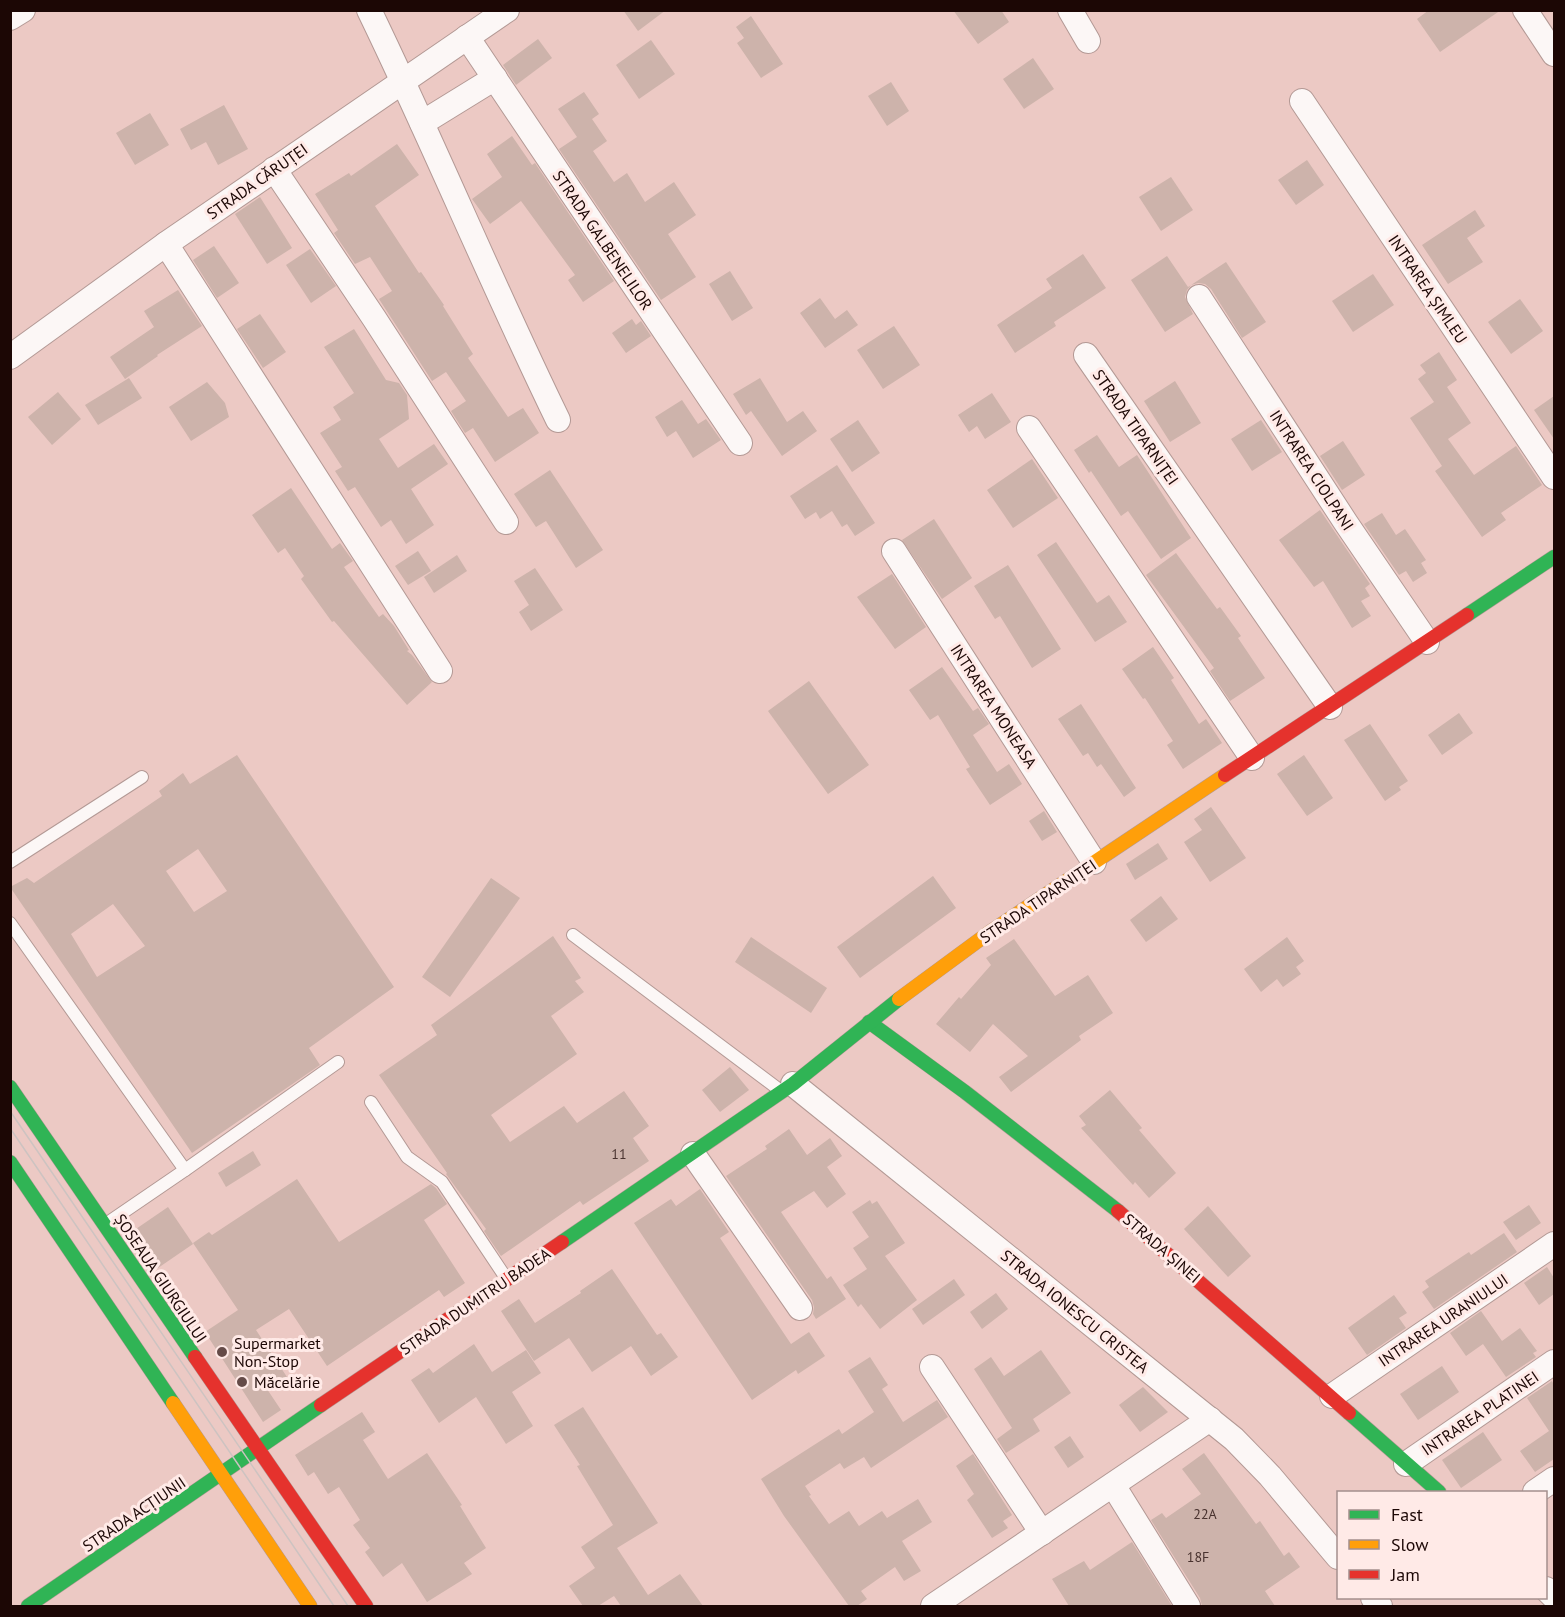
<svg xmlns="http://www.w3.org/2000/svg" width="1565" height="1617" viewBox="0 0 1565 1617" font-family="'PT Sans',sans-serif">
<rect width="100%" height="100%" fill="#ecc9c4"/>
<!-- building -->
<g fill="#cdb3ab" fill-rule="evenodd">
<polygon points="623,10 666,10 638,31"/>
<polygon points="953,10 1001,10 1009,22 978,44"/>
<polygon points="1429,10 1501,10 1440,52 1417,19"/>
<polygon points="751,16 783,64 761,78 737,43 744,38 736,27"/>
<polygon points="538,39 552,58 516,85 503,65"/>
<polygon points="651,40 675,74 639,99 616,65"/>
<polygon points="1033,58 1054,89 1024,109 1003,79"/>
<polygon points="891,82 909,111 887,126 868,96"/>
<polygon points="584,92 599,114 592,119 607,141 593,151 614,182 627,173 645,202 674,182 696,215 668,234 696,277 661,300 559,149 577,137 558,109"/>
<polygon points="224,105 248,149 218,165 206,142 191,150 180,129"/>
<polygon points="150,113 169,145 135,165 116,133"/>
<polygon points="512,136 532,165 535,163 614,281 583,302 568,280 575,275 521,201 490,224 472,199 502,177 487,154"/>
<polygon points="397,144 419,175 375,206 419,273 421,272 444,305 443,306 473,354 468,358 508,417 523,408 539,433 495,462 473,428 465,433 451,411 466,401 446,372 432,381 379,299 392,291 370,257 355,264 334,233 338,230 315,194 349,173 351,176"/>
<polygon points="1307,160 1324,185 1296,205 1278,180"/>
<polygon points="1171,177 1193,210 1161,231 1139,197"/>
<polygon points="260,197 292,248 267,264 235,214"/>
<polygon points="1475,210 1485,226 1467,238 1483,262 1448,284 1422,245"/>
<polygon points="214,246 239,283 217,298 193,260"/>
<polygon points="310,249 336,286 311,303 286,265"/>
<polygon points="1083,254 1106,288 1054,322 1056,326 1015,353 997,325 1052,288 1046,279"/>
<polygon points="1167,256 1188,287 1226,262 1266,322 1242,338 1211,289 1205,284 1198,283 1191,285 1187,290 1185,297 1193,314 1165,332 1131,280"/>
<polygon points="730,271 753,308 732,321 709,284"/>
<polygon points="1373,274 1394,305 1353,332 1332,301"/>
<polygon points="178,290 202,326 157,355 158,356 125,379 110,357 154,327 144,311"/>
<polygon points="820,298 835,319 847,310 858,325 825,348 800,313"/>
<polygon points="1520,299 1543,331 1511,354 1488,322"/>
<polygon points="260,314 286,352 263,368 237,329"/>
<polygon points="632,319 636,325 641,321 651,336 626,353 612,333"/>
<polygon points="894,326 920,365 883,389 857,350"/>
<polygon points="354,329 386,380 399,383 407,395 409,419 379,439 398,468 434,444 448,464 411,489 434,525 406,544 391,520 381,527 355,487 348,491 335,471 342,467 320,433 341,420 333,407 354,393 324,347"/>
<polygon points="1439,352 1457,380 1447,387 1471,423 1448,439 1474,475 1516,446 1542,485 1501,513 1506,520 1482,537 1435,471 1442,466 1410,418 1434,402 1418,379 1426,373 1420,365"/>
<polygon points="129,378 142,398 98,425 85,405"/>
<polygon points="760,378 787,422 803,411 817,431 782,456 751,411 746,415 733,394"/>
<polygon points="1175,381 1201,423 1170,442 1144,401"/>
<polygon points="207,382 225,403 229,417 191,441 169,407"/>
<polygon points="58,392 81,419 52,445 28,417"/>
<polygon points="992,393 1011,422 985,439 977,426 969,432 958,415"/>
<polygon points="1554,396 1554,439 1534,410"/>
<polygon points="682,400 698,424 706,419 721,440 693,458 676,431 667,437 655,417"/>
<polygon points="858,420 880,453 852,472 830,439"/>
<polygon points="1261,420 1282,452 1252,471 1231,439"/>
<polygon points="1097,435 1119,467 1137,455 1191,538 1161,559 1128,511 1121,516 1091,471 1089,473 1074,450"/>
<polygon points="1343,441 1365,475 1342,490 1320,456"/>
<polygon points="1032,459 1058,498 1013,528 987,490"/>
<polygon points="837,465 875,523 855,536 847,524 842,527 832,511 820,519 816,512 805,519 790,496"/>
<polygon points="550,470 603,550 576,568 546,521 536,527 514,494"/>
<polygon points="291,488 332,549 340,543 353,561 344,567 379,617 383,614 394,626 409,650 407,651 412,655 432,682 407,705 334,621 332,622 301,579 304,576 285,548 278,553 252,515"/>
<polygon points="1320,510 1370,584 1365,588 1370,596 1361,601 1371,616 1352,628 1323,581 1314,587 1279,540"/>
<polygon points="1382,513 1396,535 1405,529 1426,560 1421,563 1427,573 1413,582 1406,571 1399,575 1364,524"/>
<polygon points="934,519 972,578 942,599 902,540"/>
<polygon points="1056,542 1097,603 1109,595 1127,622 1095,642 1037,555"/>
<polygon points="418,551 431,571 408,585 395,566"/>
<polygon points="1176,553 1217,609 1220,607 1241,636 1238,638 1265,678 1230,701 1210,671 1214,668 1146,575"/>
<polygon points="457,555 467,571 434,593 424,577"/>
<polygon points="1008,565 1061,649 1032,668 1000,616 995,619 974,586"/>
<polygon points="535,568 563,610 531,631 519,612 529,605 514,581"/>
<polygon points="892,574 926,627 895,649 857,597"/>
<polygon points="1153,647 1174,678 1171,680 1199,724 1206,719 1222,743 1183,769 1167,745 1173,741 1145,698 1143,699 1122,669"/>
<polygon points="942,667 973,711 978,708 989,724 973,735 997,772 1009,764 1022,784 990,805 966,769 970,767 938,715 930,720 909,690"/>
<polygon points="809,681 869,765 828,794 768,711"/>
<polygon points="1081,704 1136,788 1124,797 1101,764 1097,767 1088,753 1083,756 1058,719"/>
<polygon points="1459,713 1473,733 1442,755 1428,735"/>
<polygon points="1370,724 1408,781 1399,787 1401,790 1385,801 1344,740"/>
<path d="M237 755 394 987 309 1048 320 1065 192 1153 10 887 27 878 34 883 162 796 159 791 183 773 190 784ZM198 849 227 891 194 912 166 871ZM113 904 145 946 97 977 71 934Z"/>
<polygon points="1304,755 1333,798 1307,816 1277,774"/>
<polygon points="1211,807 1246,858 1210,882 1184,842 1202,830 1194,819"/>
<polygon points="1044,811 1057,832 1042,841 1029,821"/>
<polygon points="1158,843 1168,859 1135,880 1126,864"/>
<polygon points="933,876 956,908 860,978 837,947"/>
<polygon points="491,878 520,898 450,997 422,977"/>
<polygon points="1161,896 1178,919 1146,942 1130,920"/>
<polygon points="553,936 581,978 575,981 584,992 551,1016 577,1054 491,1115 510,1142 564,1106 577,1123 624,1091 649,1126 633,1138 649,1161 583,1205 580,1201 501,1256 484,1231 486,1229 446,1174 447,1173 379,1075 437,1035 431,1025"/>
<polygon points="751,937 827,988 811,1013 735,962"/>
<polygon points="1287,937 1304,961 1296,967 1301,974 1283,987 1277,979 1261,992 1244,969"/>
<polygon points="1014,939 1055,996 1088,975 1113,1013 1079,1036 1081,1040 1011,1092 999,1077 1028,1056 993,1024 970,1052 936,1024 959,997 961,999 991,965 986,958"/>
<polygon points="730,1067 749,1090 720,1112 702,1090"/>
<polygon points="1110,1090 1142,1128 1139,1130 1176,1173 1149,1198 1135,1182 1133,1185 1081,1128 1086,1125 1079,1116"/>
<polygon points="789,1129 807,1155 830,1138 842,1156 827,1167 846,1194 827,1208 814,1191 781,1212 827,1279 831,1276 846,1299 816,1319 813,1314 814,1307 812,1300 726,1176 767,1149 765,1146"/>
<polygon points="253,1151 261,1165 226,1187 218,1173"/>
<polygon points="297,1179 339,1242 431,1184 436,1188 447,1204 424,1220 465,1283 444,1297 439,1290 327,1366 289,1309 256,1330 287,1377 267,1389 281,1410 263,1422 205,1332 238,1310 193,1243 209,1232 212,1235"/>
<polygon points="700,1189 729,1232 720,1238 791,1344 809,1332 825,1356 798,1374 796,1370 752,1400 634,1223 671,1199 676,1206"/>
<polygon points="870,1200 872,1204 877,1201 905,1243 885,1256 917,1300 880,1329 861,1304 858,1307 843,1285 867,1269 853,1248 869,1237 852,1212"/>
<polygon points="1529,1205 1541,1223 1516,1240 1503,1222"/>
<polygon points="1208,1206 1251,1256 1228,1277 1184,1229"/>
<polygon points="168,1207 193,1244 158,1268 133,1231"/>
<polygon points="1504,1233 1517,1252 1434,1309 1422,1292 1429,1287 1425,1281 1469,1252 1471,1255"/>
<polygon points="1547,1267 1554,1278 1554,1294 1539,1305 1524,1283"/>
<polygon points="612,1269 657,1335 661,1333 678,1357 651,1376 631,1346 592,1372 569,1338 534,1361 501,1311 519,1299 535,1323 581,1293 580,1291"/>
<polygon points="954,1279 965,1295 923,1325 912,1309"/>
<polygon points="996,1293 1008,1309 982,1329 970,1312"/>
<polygon points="1394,1295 1407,1313 1399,1318 1406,1328 1367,1355 1348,1328"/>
<polygon points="1481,1311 1502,1341 1520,1328 1537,1351 1533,1353 1536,1357 1506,1377 1483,1344 1466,1356 1450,1333"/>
<polygon points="474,1344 492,1372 526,1350 541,1373 512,1392 533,1426 506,1444 476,1397 439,1423 411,1380 429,1368 433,1373"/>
<polygon points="1041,1350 1071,1393 1033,1419 1040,1431 1006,1453 997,1439 1012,1428 974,1369 991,1357 1004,1376"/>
<polygon points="870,1357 888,1385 882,1389 903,1422 937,1400 948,1417 871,1468 864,1457 844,1469 840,1463 805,1486 811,1495 809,1496 829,1524 849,1511 859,1526 882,1511 887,1518 918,1499 932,1522 902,1541 921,1571 904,1581 895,1567 861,1591 867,1599 857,1606 849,1606 784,1516 761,1479 839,1429 842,1434 874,1412 848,1371"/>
<polygon points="1442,1366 1459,1392 1418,1420 1400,1394"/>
<polygon points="1552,1381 1554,1385 1554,1459 1535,1472 1520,1451 1549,1431 1527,1398"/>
<polygon points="1143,1387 1168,1412 1140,1432 1119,1405"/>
<polygon points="583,1407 658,1523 617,1548 648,1595 680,1574 703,1606 621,1606 614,1596 598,1606 583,1606 569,1586 595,1568 581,1547 613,1525 577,1466 580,1465 554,1425"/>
<polygon points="362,1412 375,1432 363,1440 388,1479 427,1453 462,1505 460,1506 486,1548 464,1563 472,1574 427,1602 402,1563 383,1577 365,1552 370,1548 353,1525 360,1520 339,1487 328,1494 314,1472 308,1476 295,1455"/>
<polygon points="1483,1432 1502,1460 1461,1488 1442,1460"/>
<polygon points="1070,1436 1084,1457 1068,1468 1054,1447"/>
<polygon points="1204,1453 1256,1524 1260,1521 1284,1556 1289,1552 1300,1567 1265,1591 1275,1606 1202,1606 1200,1598 1151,1520 1162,1513 1166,1518 1201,1494 1182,1469"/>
<polygon points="973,1454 1012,1515 1003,1521 1008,1528 992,1538 967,1500 974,1494 956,1466"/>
<polygon points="1132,1542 1172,1606 1069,1606 1052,1579 1084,1561 1090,1570"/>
</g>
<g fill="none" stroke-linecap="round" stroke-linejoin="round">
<defs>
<g id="lane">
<polyline points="10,862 142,777"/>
<polyline points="10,923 185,1170 106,1224"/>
<polyline points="573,935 781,1091"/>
<polyline points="371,1102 407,1157 442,1182 506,1278"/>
<polyline points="185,1170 338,1062"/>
</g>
<g id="street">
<path d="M369 10C435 146 492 285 558 420"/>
<polyline points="1070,10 1088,41"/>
<polyline points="1525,10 1554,54"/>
<polyline points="10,18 23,10"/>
<polyline points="467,37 740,443"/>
<polyline points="1302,101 1554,477"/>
<polyline points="422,123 495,78"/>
<polyline points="274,169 374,318 506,522"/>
<polyline points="166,244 440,671"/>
<polyline points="1199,297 1346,523 1427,642"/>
<polyline points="1086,355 1330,707"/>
<polyline points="10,357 166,244 507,10"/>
<polyline points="1029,428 1252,758"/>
<polyline points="894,551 1094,862"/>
<polyline points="793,1084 1234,1439 1270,1476 1338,1557"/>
<polyline points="693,1154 800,1308"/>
<polyline points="932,1367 1042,1533"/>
<polyline points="1332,1396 1554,1244"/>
<polyline points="1406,1464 1554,1362"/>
<polyline points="1113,1485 1188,1606"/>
<polyline points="1535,1492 1554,1479"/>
<polyline points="1546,1589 1554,1597"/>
<polyline points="1373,1598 1380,1606"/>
<polyline points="933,1606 1210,1419"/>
</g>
<g id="fast">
<polyline points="1467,615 1554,557"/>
<polyline points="869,1022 965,1092 1118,1211"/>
<polyline points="10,1087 195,1357"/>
<polyline points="10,1162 173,1403"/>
<polyline points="562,1242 793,1084 899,999"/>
<polyline points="1349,1413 1439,1492"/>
<polyline points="28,1606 321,1405"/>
</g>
<g id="slow">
<polyline points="899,999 990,932 1225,775"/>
<polyline points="173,1403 310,1606"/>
</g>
<g id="jam">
<polyline points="1225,775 1467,615"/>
<polyline points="1118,1211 1349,1413"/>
<polyline points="195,1357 366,1606"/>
<polyline points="321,1405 562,1242"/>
</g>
</defs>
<!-- lane casing -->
<use href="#lane" stroke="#b39995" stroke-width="14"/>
<!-- street casing -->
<use href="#street" stroke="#b39995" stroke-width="26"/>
<!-- fast casing -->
<use href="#fast" stroke="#b39995" stroke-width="15"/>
<!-- slow casing -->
<use href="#slow" stroke="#b39995" stroke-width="15"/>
<!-- jam casing -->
<use href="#jam" stroke="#b39995" stroke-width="15"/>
<!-- lane -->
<use href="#lane" stroke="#fcf7f6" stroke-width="12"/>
<!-- street -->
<use href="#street" stroke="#fcf7f6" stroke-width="24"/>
<!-- fast -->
<use href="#fast" stroke="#30b455" stroke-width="14"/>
<!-- slow -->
<use href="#slow" stroke="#ff9f0a" stroke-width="14"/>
<!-- jam -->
<use href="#jam" stroke="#e5322d" stroke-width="14"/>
<!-- tram -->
<g stroke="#cdc3c1" stroke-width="1.5">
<polyline points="10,1111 348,1606"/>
<polyline points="10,1128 334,1606"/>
</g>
</g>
<!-- markers -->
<g fill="#654b48" stroke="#ffeae7" stroke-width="2">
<circle cx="222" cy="1352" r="6"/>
<circle cx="242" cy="1382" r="6"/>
</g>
<g text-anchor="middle" stroke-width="6" stroke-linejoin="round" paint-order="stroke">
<!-- number labels -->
<g font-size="14" fill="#48322e">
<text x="619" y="1159">11</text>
<text x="1205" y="1519">22A</text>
<text x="1198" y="1562">18F</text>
</g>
<!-- street labels -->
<g font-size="16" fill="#1c0705" stroke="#ffeae7">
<text transform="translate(257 181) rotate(-35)" y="6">STRADA CĂRUȚEI</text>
<text transform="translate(603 240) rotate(56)" y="6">STRADA GALBENELILOR</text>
<text transform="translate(1428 289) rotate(56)" y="6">INTRAREA ȘIMLEU</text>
<text transform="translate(1136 427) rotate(55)" y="6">STRADA TIPARNIȚEI</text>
<text transform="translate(1312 470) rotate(57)" y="6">INTRAREA CIOLPANI</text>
<text transform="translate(994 706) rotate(57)" y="6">INTRAREA MONEASA</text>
<text transform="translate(1038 901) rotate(-34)" y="6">STRADA TIPARNIȚEI</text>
<text transform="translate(1162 1248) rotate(41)" y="6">STRADA ȘINEI</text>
<text transform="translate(161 1278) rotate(56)" y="6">ȘOSEAUA GIURGIULUI</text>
<text transform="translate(475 1301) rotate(-34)" y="6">STRADA DUMITRU BADEA</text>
<text transform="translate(1075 1311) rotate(39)" y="6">STRADA IONESCU CRISTEA</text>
<text transform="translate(1443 1320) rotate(-34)" y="6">INTRAREA URANIULUI</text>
<text transform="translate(1480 1413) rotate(-34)" y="6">INTRAREA PLATINEI</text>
<text transform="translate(134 1514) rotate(-34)" y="6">STRADA ACȚIUNII</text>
</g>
<!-- poi labels -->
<g font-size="16" fill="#1c0705" stroke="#ffeae7" text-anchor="start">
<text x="234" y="1349">Supermarket<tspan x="234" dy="18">Non-Stop</tspan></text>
<text x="254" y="1388">Măcelărie</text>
</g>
</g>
<!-- border -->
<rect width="1565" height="1617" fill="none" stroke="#1c0705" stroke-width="24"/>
<!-- legend -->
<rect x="1337" y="1491" width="210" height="108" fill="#ffeae7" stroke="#a48f8d" stroke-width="1.5"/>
<rect x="1349" y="1510" width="30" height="9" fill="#30b455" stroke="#a48f8d" stroke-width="1.5"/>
<text x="1391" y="1521" font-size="18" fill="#1c0705">Fast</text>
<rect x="1349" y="1540" width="30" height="9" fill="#ff9f0a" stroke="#a48f8d" stroke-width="1.5"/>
<text x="1391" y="1551" font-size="18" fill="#1c0705">Slow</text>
<rect x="1349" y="1570" width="30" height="9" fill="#e5322d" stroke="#a48f8d" stroke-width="1.5"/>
<text x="1391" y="1581" font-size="18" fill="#1c0705">Jam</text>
</svg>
